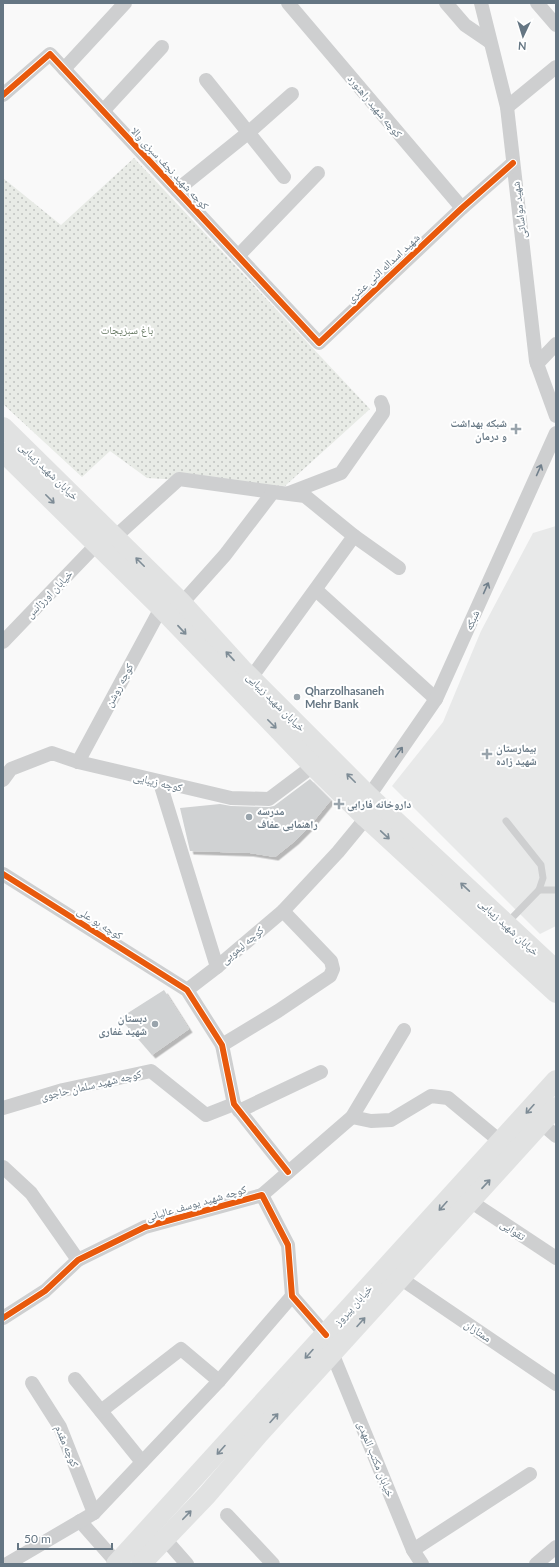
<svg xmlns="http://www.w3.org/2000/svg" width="559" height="1567" viewBox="0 0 559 1567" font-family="Lato,'Noto Naskh Arabic',sans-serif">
<defs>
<pattern id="park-dots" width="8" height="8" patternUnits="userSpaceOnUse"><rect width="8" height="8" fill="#e8ebe6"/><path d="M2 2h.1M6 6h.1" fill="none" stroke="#c0c3c0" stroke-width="1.8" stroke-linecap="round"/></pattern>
<filter id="shadow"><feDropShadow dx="3.5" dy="3.5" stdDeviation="0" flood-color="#0004"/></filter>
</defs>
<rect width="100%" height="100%" fill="#f9f9f9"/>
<!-- built -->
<polygon fill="#e8e9e9" points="556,526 556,926 540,934 392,786 443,722 481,631 533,533"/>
<!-- park -->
<polygon fill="url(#park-dots)" points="134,158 370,409 285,486 147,478 110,451 82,477 3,404 3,178 61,225"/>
<!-- building -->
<g fill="#d0d2d3" filter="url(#shadow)">
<polygon points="310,779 331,800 309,827 295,841 275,857 250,853 190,851 180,808 220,804 231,806 269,807 274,806"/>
<polygon points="164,990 189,1029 152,1055 120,1018"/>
</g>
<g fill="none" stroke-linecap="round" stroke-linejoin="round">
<!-- lane -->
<g stroke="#cecfd0" stroke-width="7">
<polyline points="506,821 541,865 543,878 539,890 507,923"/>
<polyline points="539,890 556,890"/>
</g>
<!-- street -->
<g stroke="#cecfd0" stroke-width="14">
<polyline points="288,3 462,208"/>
<polyline points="446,3 465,25 490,42"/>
<polyline points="481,3 507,107 536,361 556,416"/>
<polyline points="537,3 556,25"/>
<polyline points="64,69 125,3"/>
<polyline points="206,80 284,177"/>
<polyline points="3,95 50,54 319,343 462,208 513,163"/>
<polyline points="507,107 556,67"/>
<polyline points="103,111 162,47"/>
<polyline points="177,190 249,132 292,94"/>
<polyline points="238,256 318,173"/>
<polyline points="537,364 556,344"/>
<polyline points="289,493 341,473 383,413 383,407 381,402"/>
<polyline points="354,536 399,568"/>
<polyline points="115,537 179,479 273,492"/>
<polyline points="316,590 436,699"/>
<polyline points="182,603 225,555 273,492 305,496 354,536 251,678"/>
<polyline points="3,642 96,545"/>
<polyline points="78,762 161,608"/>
<polyline points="3,780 11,769 52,753 78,762 231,798 269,799 313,766"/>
<polyline points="160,783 217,967 283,911 338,852 366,818"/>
<polyline points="369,796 436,699 556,433"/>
<polyline points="3,874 187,990 222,1045 234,1104 288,1172"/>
<polyline points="187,990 217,967"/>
<polyline points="222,1045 278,1011 330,976 333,969 331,961 283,911"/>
<polyline points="3,1108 63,1090 151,1071 206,1115 234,1104"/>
<polyline points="239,1111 321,1072"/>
<polyline points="352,1117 371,1121 391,1120 431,1096 448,1098 501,1142"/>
<polyline points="542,1124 556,1136"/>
<polyline points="3,1167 31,1193 78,1260"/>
<polyline points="262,1195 352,1117 404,1030"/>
<polyline points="470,1201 556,1258"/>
<polyline points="400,1278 556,1384"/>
<polyline points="3,1318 45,1291 78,1260 145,1227 262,1195 288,1245 292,1296 326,1335"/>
<polyline points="332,1353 413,1550 422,1564"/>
<polyline points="75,1379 142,1462"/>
<polyline points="32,1383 60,1427 94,1513"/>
<polyline points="101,1411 181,1349 219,1381"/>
<polyline points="227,1515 273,1564"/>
<polyline points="80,1521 117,1563"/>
<polyline points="165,1539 187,1564"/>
<polyline points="413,1550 530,1474"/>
<polyline points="7,1564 94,1513 219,1381 292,1296"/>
<polyline points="536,1564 556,1547"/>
</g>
<!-- secondary -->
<g stroke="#e1e2e2" stroke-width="20">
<polyline points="3,427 182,603 242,669 369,796 556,970"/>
<polyline points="3,452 161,608 313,766 366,818 556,993"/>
<polyline points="116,1564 556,1080"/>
<polyline points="141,1564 207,1495 259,1434 556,1107"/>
</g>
<defs>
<g id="cycleway">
<polyline points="3,95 50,54 319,343 462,208 513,163"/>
<polyline points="3,874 187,990 222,1045 234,1104 288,1172"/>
<polyline points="3,1318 45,1291 78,1260 145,1227 262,1195 288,1245 292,1296 326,1335"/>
</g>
</defs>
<!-- cycleway casing -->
<use href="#cycleway" stroke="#fff" stroke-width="8"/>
<!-- cycleway -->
<use href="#cycleway" stroke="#e8590c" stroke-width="6"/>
</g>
<!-- one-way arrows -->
<defs><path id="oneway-shaft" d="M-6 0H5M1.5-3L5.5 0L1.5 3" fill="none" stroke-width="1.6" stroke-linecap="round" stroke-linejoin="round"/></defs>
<g stroke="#707f8b">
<use href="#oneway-shaft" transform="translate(539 470) rotate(-66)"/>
<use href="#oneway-shaft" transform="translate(486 588) rotate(-66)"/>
<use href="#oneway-shaft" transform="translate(399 752) rotate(-55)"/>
</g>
<g stroke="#7e8c96">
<use href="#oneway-shaft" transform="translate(50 499) rotate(45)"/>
<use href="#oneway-shaft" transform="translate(140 562) rotate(-135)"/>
<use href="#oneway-shaft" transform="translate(182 630) rotate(47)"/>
<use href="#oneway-shaft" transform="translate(230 656) rotate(-133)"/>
<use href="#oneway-shaft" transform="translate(272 724) rotate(45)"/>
<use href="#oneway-shaft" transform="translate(351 778) rotate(-135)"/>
<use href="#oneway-shaft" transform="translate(385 835) rotate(43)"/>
<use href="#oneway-shaft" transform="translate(465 887) rotate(-137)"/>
<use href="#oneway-shaft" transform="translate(530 1109) rotate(132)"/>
<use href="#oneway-shaft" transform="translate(486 1184) rotate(-47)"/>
<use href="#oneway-shaft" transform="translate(443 1206) rotate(132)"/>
<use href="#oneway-shaft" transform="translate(361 1322) rotate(-48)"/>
<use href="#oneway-shaft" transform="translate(309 1354) rotate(132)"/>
<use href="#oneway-shaft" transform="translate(274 1418) rotate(-48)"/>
<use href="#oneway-shaft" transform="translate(221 1450) rotate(132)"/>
<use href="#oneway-shaft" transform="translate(187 1515) rotate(-46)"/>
</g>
<!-- markers -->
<g fill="#99a4ac" stroke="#fff" stroke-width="1.5">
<path d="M514 423h4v4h4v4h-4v4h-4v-4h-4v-4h4z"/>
<circle cx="297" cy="697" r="4"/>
<path d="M485 748h4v4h4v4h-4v4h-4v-4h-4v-4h4z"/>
<path d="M337 798h4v4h4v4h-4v4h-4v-4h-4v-4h4z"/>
<circle cx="249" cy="817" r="4"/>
<circle cx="155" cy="1024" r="4"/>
</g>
<g text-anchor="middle" stroke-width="4" stroke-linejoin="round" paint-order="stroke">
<!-- street labels -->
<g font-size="11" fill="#657683" stroke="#fff">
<text transform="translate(375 106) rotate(50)" y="4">کوچه شهید راهنورد</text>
<text transform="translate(170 168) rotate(47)" y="4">کوچه شهید نجف سبزی والا</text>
<text transform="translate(519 210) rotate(-97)" y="4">شهید مواساتی</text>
<text transform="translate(383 268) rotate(-43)" y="4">شهید اسداله اثنی عشری</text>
<text transform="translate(49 471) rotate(44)" y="4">خیابان شهید زیبایی</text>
<text transform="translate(49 594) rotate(-46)" y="4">خیابان اورژانس</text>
<text transform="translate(472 620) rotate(-66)" y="4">شبکه</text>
<text transform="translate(119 685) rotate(-62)" y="4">کوچه روشن</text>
<text transform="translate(276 702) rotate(45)" y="4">خیابان شهید زیبایی</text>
<text transform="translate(158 782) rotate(13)" y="4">کوچه زیبایی</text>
<text transform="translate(100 923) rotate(32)" y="4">کوچه بو علی</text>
<text transform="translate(509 927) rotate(43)" y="4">خیابان شهید زیبایی</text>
<text transform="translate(242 945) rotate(-40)" y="4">کوچه لیمویی</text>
<text transform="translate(91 1085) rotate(-13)" y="4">کوچه شهید سلمان حاجوی</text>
<text transform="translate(196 1203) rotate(-16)" y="4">کوچه شهید یوسف عالیانی</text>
<text transform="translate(513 1230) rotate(34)" y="4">تقوایی</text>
<text transform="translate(353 1305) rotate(-48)" y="4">خیابان پیروز</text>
<text transform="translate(478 1331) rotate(34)" y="4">ممتازان</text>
<text transform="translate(67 1446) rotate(67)" y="4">کوچه مقدم</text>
<text transform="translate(376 1459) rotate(68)" y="4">خیابان مکتب المهدی</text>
</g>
<!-- park labels -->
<g font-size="11" fill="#687a64" stroke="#fff">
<text x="127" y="334">باغ سبزیجات</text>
</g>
<!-- poi labels -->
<g font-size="11" font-weight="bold" fill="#657683" stroke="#fff" text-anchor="start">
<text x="507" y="427" text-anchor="end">شبکه بهداشت<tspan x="507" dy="13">و درمان</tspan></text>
<text x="305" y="695">Qharzolhasaneh<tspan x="305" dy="13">Mehr Bank</tspan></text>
<text x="496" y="752">بیمارستان<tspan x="496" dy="13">شهید زاده</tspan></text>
<text x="347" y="808">داروخانه فارابی</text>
<text x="257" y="815">مدرسه<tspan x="257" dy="13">راهنمایی عفاف</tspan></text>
<text x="147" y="1022" text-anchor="end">دبستان<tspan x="147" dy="13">شهید غفاری</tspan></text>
</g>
</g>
<!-- border -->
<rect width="559" height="1567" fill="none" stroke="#657683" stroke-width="8"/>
<!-- north arrow -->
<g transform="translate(523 36) rotate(184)" stroke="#ffffff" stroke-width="3" paint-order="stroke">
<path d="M0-3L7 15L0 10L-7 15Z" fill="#657683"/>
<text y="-6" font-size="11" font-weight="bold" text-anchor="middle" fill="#657683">N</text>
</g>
<!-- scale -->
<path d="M18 1543v6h94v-6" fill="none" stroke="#657683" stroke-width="2"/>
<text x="24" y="1543" font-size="12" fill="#657683" stroke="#ffffff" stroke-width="3" paint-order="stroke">50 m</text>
</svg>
